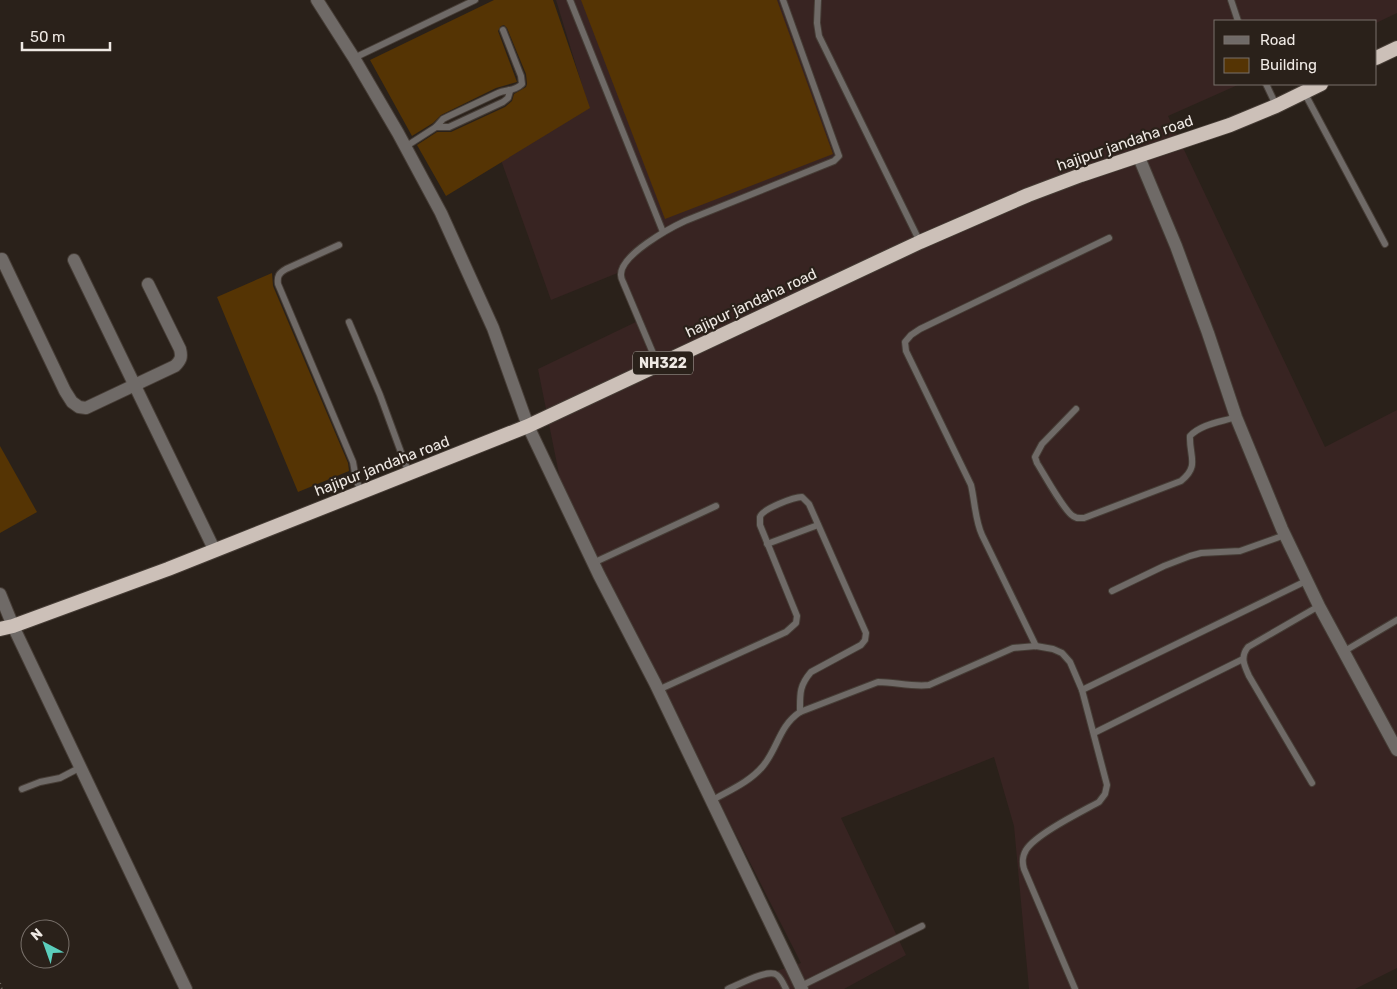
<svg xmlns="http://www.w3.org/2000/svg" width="1397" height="989" viewBox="0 0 1397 989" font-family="Rubik,sans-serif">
<rect width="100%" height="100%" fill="#2a211a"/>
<!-- industrial -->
<polygon fill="#382422" points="556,0 1397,0 1397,13 1376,23 1376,21 1216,21 1216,84 1240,84 1168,116 1325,447 1397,410 1397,968 1355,989 1029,989 1014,826 994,757 841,818 906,955 844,989 722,989 801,963 563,494 538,369 640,320 620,272 551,300 496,146 589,108"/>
<!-- building -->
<g fill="#553404">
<polygon points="494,0 553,0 590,108 446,196 417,145 437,132 451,132 505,107 512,101 514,94 526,87 527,84 526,74 507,28 504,25 501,26 498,31 517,82 496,88 441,115 433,123 412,136 370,60"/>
<polygon points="581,0 777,0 833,154 665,219"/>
<polygon points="272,273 273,286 348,463 349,471 298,492 217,297"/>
<polygon points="0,446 37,512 0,533"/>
</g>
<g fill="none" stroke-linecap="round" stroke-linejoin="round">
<defs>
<g id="service">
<polyline points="570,0 663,232"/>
<polyline points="818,0 817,23 819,36 920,242"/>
<polyline points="1231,0 1238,21"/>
<polyline points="354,58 475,0"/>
<polyline points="1266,84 1276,105"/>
<polyline points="1304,92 1385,244"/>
<polyline points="436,127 449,127 503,102 508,98 510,91"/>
<path d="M405 147 436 127 443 119 449 116 498 93C506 89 514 92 522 84L521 76 503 30"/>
<path d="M339 245 286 269C279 273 277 276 278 284L353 462 356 479 361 492"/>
<polyline points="349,322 380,395 409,474"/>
<path d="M658 365 623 282C622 280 621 277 621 275 620 255 670 228 685 221L834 161 839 156 783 0"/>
<path d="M1076 409 1042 444 1035 457 1037 463C1044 474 1064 511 1073 516 1077 519 1080 518 1084 518L1181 481C1200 466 1189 456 1190 436 1201 424 1221 422 1236 417"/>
<polyline points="767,544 818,525"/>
<polyline points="593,563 716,506"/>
<polyline points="1112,591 1164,566 1190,556 1201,553 1240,551 1285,535"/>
<path d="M1036 646 982 535C975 520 975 502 971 485L906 351 905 342 911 335 920 329 1109 238"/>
<polyline points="1343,652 1397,620"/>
<path d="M658 690 786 632 796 623 797 616 760 525C760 525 760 518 760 517 762 509 794 497 802 497L809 504 866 633 865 640 861 645 811 672C799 686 800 694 800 712"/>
<polyline points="1082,690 1306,581"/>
<polyline points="1094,733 1243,659"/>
<path d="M1312 783 1249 676C1244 665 1240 657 1248 647L1319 606"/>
<polyline points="22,789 40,782 60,778 81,767"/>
<path d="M711 801C728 791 750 782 763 766 778 748 779 726 800 712L878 682C895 682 912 687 929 685L1013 648 1036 646 1053 649 1062 653 1070 662 1082 690 1107 785 1105 794 1099 802C1081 812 1036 834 1026 850 1022 857 1022 862 1024 869L1075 989"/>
<polyline points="801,986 922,926"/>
<path d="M728 989C738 985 768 968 777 975 781 978 784 985 786 989"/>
</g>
<g id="minor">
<polyline points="1138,155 1176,246 1208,333 1236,417 1282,529 1319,606 1397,750"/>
<path d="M2 259 65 391 72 402 79 407 86 408 175 366C181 360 182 357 180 349L148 284"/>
<polyline points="74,260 214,549"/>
<polyline points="528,426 599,575 655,683 802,989"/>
<polyline points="0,594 13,626 186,989"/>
</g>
<polyline id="tertiary" points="317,0 354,58 398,133 441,213 493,328 528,426"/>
<g id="trunk">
<polyline points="1376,58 1397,48"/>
<polyline points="0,629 13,626 168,569 528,426 920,242 1028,195 1081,175 1230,125 1276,106 1321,84"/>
</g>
</defs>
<!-- service casing -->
<use href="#service" stroke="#463d36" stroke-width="8"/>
<!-- minor casing -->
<use href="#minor" stroke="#463d36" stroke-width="14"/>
<!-- tertiary casing -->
<use href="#tertiary" stroke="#463d36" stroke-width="14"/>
<!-- trunk casing -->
<use href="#trunk" stroke="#463d36" stroke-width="16"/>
<!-- path -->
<polyline stroke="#746c66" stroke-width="2" stroke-dasharray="1 4" stroke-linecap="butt" points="0,983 2,989"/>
<!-- service -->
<use href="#service" stroke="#6f6a67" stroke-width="6"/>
<!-- minor -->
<use href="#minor" stroke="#6f6a67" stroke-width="12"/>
<!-- tertiary -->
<use href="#tertiary" stroke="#6f6a67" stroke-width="12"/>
<!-- trunk -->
<use href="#trunk" stroke="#ccc0b8" stroke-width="14"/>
</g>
<g text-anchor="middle" stroke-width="4.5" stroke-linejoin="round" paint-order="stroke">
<!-- shield labels -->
<rect fill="#2a211a" stroke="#b4ada7" stroke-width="1" x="633" y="351.5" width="60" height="23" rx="4"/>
<g font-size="14" font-weight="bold" fill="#efe9e4">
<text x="663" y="368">NH322</text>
</g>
<!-- street labels -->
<g font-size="15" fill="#efe9e4" stroke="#2a211a">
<text transform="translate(1125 143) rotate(-19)" y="5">hajipur jandaha road</text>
<text transform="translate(751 303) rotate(-25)" y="5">hajipur jandaha road</text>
<text transform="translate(382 466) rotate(-21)" y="5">hajipur jandaha road</text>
</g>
</g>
<!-- legend -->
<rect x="1214" y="20" width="162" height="65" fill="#2a211a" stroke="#79716b"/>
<rect x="1224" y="36" width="25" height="8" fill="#6f6a67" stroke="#79716b"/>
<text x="1260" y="45" font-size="15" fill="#efe9e4">Road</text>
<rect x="1224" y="58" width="25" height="15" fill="#553404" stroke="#79716b"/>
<text x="1260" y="70" font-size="15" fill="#efe9e4">Building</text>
<!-- north arrow -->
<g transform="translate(45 944) rotate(319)"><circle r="24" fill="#2a211a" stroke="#79716b"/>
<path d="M0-4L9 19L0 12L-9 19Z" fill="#5bcebc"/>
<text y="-8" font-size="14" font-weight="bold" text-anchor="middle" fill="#efe9e4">N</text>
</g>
<!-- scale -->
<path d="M22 42v8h88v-8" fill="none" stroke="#efe9e4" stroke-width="2.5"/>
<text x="30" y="42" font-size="15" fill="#efe9e4" stroke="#2a211a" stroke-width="4" paint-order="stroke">50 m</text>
</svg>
